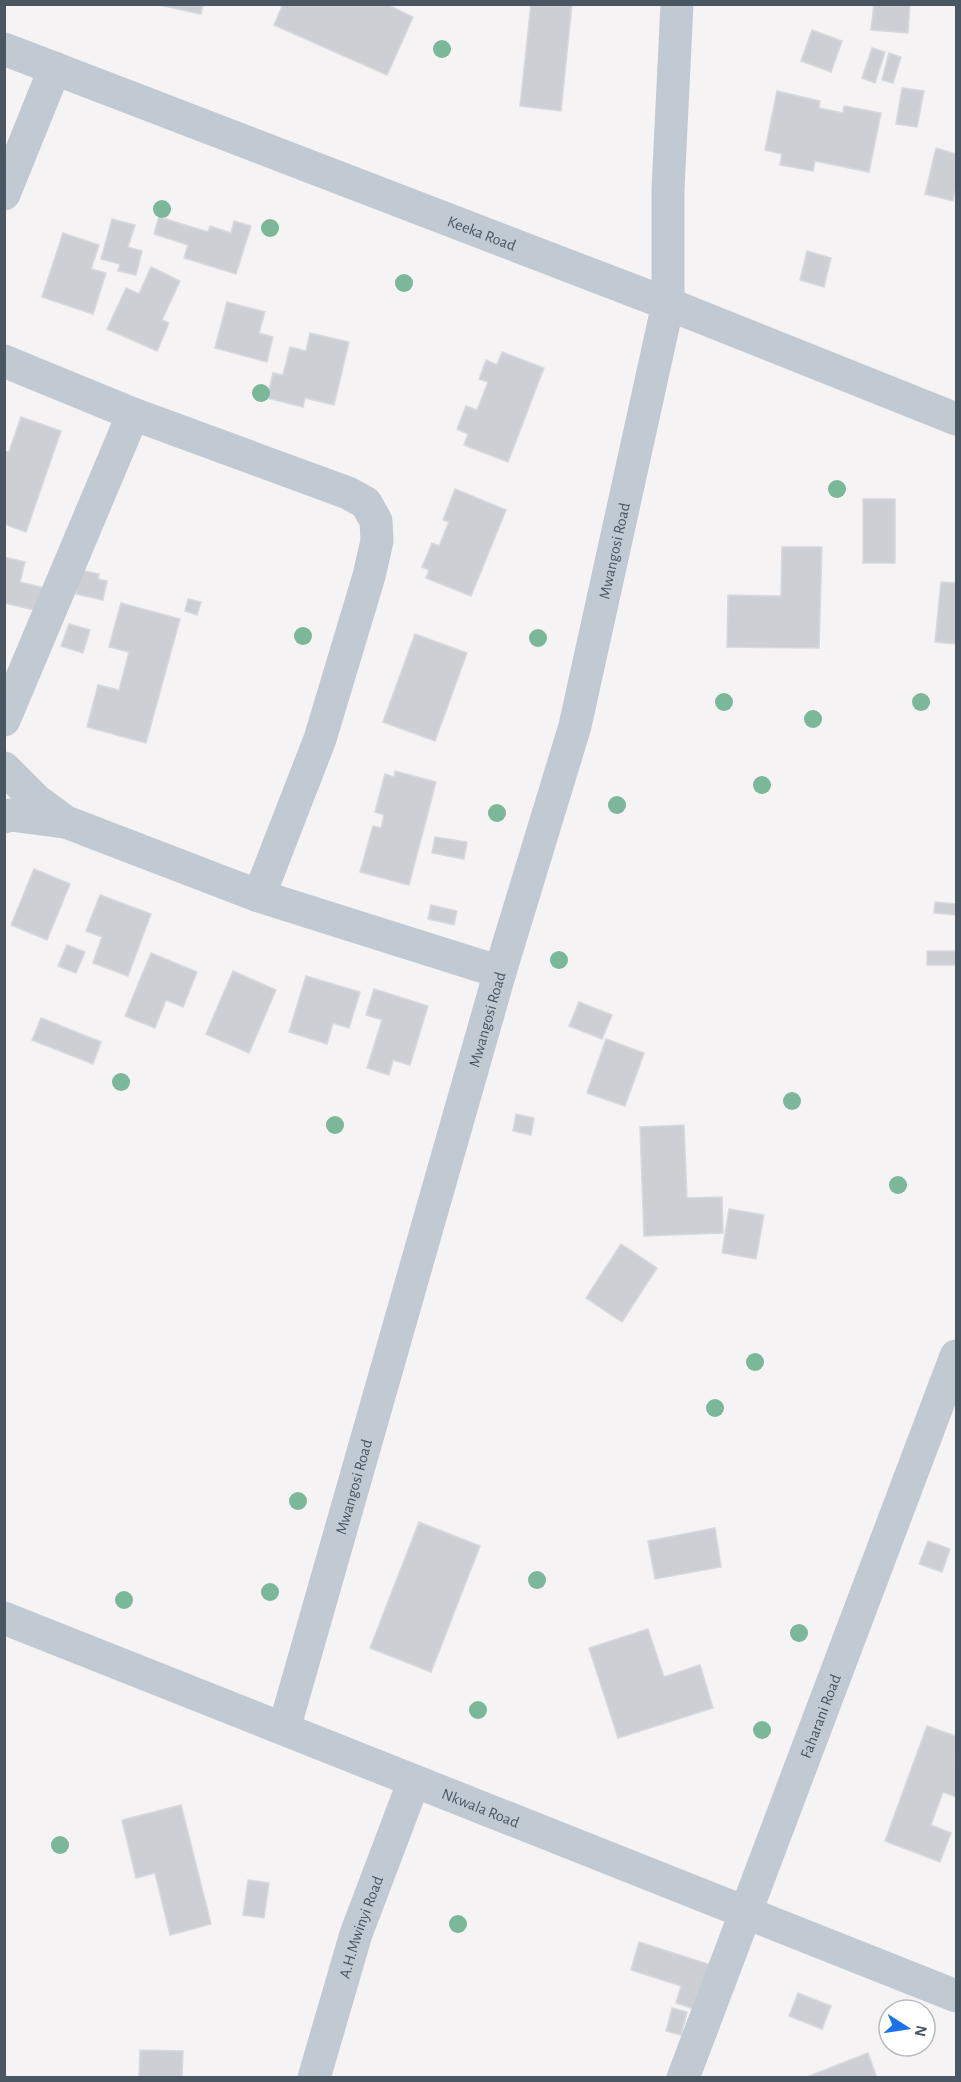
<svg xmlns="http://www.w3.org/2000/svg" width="961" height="2082" viewBox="0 0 961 2082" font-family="'Alegreya Sans',sans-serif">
<rect width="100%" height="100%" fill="#f5f3f3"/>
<!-- building -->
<g fill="#cdcfd5" stroke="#d7d9de" stroke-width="1.5">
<polygon points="155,4 203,4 201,14"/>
<polygon points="283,4 386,4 413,17 387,75 274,25"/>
<polygon points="531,4 572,4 561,111 520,106"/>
<polygon points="874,4 910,4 908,33 871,30"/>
<polygon points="812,30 842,41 831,72 801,61"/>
<polygon points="872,48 885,52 875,83 862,78"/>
<polygon points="889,53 901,57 893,83 882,80"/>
<polygon points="902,88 924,91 917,127 896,124"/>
<polygon points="777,91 820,101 819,108 843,113 844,106 881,113 869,172 815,161 813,171 780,165 782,154 765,150"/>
<polygon points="936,148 956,154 956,186 953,201 925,194"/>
<polygon points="159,217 208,232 210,226 231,233 234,221 251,226 236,274 184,258 188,245 154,234"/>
<polygon points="112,219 135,225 128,247 142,251 136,275 118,271 120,264 101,259"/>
<polygon points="63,233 99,245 91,269 106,273 93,314 42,297"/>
<polygon points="807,251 831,258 824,287 800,280"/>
<polygon points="151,267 180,281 162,320 169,323 157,351 107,329 126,288 139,294"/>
<polygon points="227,302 265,312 259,333 273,337 267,362 215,348"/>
<polygon points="310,333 349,342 334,405 305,398 303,407 267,398 273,373 283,375 290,347 306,351"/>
<polygon points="502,352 544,368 508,462 464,445 468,434 457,429 466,406 477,410 488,382 479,379 486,360 497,365"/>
<polygon points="21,417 61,431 26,532 4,524 4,451 9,452"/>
<polygon points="455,489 506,510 471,596 426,578 429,570 422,567 432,543 439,546 449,522 443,520"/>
<rect x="863" y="499" width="32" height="64"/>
<polygon points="782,547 822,547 819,648 727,647 728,595 781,596"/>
<polygon points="4,557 25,562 20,582 45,588 39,611 4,603"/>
<polygon points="80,570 99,574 98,579 107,581 103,600 76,594"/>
<polygon points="941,582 956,583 956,644 935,642"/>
<polygon points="188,599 201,602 197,615 185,611"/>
<polygon points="121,603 180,619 146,743 87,727 98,685 119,690 129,652 109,647"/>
<polygon points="69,624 90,630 83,653 61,646"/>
<polygon points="415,634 467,653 435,741 383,722"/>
<polygon points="395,771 436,782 409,885 360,872 373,826 381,828 384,815 375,812 385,774 394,777"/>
<polygon points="435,837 467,842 464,859 432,853"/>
<polygon points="34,869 70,884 47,940 11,925"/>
<polygon points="100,895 151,914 128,976 93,963 102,937 86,931"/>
<polygon points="935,902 956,904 956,915 934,913"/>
<polygon points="431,905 457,911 454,925 428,919"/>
<polygon points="67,945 85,952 76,973 58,966"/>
<rect x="927" y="951" width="29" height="14"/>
<polygon points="151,953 197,972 183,1007 166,1000 155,1028 125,1016"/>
<polygon points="233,971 276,990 249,1053 206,1034"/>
<polygon points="306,976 360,992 349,1028 333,1023 327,1044 289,1032"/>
<polygon points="374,989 428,1006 410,1065 393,1060 389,1075 367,1068 382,1020 366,1015"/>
<polygon points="579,1002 612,1015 602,1039 569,1026"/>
<polygon points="41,1018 101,1042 93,1064 32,1040"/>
<polygon points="606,1039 644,1053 625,1106 587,1093"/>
<polygon points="516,1114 534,1118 531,1135 513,1131"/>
<polygon points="684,1125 687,1198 722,1197 723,1233 644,1236 640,1127"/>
<polygon points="729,1209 764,1215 756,1259 722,1253"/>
<polygon points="621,1244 657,1268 622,1322 586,1298"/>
<polygon points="419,1522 480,1546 431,1672 370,1648"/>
<polygon points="715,1528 721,1567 655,1579 648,1541"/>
<polygon points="928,1541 950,1549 942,1572 919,1564"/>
<polygon points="648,1629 664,1677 700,1665 713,1708 618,1738 589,1648"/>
<polygon points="927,1726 956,1736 955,1765 956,1766 956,1797 943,1792 931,1825 951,1833 940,1862 885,1841"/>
<polygon points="181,1805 211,1924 170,1935 155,1873 136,1878 122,1820"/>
<polygon points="248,1880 269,1883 264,1918 243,1915"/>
<polygon points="639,1942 711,1965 697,2010 676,2003 681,1986 631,1970"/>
<polygon points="798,1993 831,2006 822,2029 789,2016"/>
<polygon points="672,2008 687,2012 681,2035 666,2031"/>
<polygon points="140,2050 183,2051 182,2078 139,2078"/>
<polygon points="868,2053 877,2078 804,2078"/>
</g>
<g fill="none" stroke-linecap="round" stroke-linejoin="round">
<!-- minor -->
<g stroke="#c1cad2" stroke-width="33">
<path id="s1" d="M4 49 668 304 956 419"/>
<polyline points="4,194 55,68"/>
<polyline points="4,361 133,414 348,493 366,503 376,521 377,541 369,576 320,739 259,896"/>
<polyline points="4,720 133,414"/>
<polyline points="4,768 36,800 66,822 259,896 500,972"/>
<polyline points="4,817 10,815 64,822"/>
<path id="s2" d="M4 1618 956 1996"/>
<path id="s3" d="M284 1729 500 972 575 726 668 304V189L677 4"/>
<path id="s4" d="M314 2078 356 1934 414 1781"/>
<path id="s5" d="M683 2078 956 1356"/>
</g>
</g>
<!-- trees -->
<g fill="#7bb799">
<circle cx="442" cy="49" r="9"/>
<circle cx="162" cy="209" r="9"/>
<circle cx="270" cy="228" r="9"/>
<circle cx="404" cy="283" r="9"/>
<circle cx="261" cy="393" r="9"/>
<circle cx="837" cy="489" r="9"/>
<circle cx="303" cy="636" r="9"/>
<circle cx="538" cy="638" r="9"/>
<circle cx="724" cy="702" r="9"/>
<circle cx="921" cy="702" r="9"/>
<circle cx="813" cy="719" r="9"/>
<circle cx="762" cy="785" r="9"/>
<circle cx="617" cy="805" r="9"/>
<circle cx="497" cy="813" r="9"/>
<circle cx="559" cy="960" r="9"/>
<circle cx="121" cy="1082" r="9"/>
<circle cx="792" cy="1101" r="9"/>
<circle cx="335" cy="1125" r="9"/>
<circle cx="898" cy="1185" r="9"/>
<circle cx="755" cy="1362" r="9"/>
<circle cx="715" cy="1408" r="9"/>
<circle cx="298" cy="1501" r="9"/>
<circle cx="537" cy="1580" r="9"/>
<circle cx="270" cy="1592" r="9"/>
<circle cx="124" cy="1600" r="9"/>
<circle cx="799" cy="1633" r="9"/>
<circle cx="478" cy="1710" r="9"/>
<circle cx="762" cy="1730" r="9"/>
<circle cx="60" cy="1845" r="9"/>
<circle cx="458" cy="1924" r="9"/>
</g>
<g text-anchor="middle" stroke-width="4.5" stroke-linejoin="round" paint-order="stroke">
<!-- street labels -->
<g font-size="16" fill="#4a5661" stroke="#fff">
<text dy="6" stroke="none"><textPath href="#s1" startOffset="512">Keeka Road</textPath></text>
<text dy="6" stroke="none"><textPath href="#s3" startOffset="1224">Mwangosi Road</textPath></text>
<text dy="6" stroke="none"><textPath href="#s3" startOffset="738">Mwangosi Road</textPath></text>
<text dy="6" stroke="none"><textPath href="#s3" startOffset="252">Mwangosi Road</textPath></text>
<text dy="6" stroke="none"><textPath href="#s5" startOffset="387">Faharani Road</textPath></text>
<text dy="6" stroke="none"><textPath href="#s2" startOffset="513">Nkwala Road</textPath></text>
<text dy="6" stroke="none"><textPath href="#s4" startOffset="158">A.H.Mwinyi Road</textPath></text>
</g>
</g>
<!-- border -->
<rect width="961" height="2082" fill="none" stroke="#4a5661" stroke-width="12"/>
<!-- north arrow -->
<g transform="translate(907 2028) rotate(102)"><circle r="28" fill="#ffffff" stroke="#b7bbc0" stroke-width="1.5"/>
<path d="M0-4.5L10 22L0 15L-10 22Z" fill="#1a73e8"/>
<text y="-9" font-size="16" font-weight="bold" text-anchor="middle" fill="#4a5661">N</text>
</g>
</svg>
